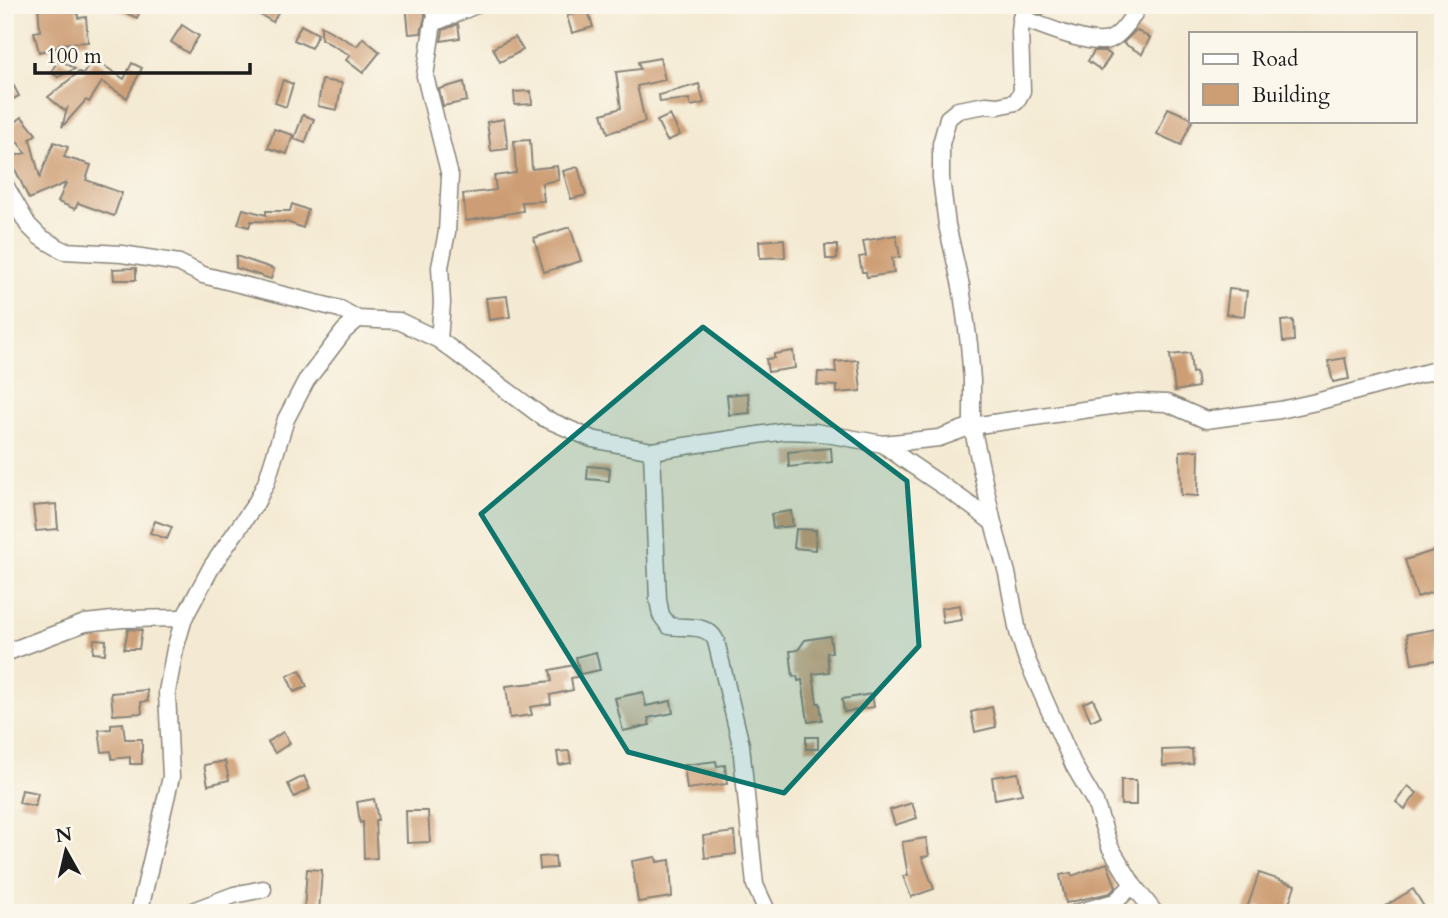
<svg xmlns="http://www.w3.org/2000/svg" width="1448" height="918" viewBox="0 0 1448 918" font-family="Cardo,serif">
<rect width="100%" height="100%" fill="#fbf7ec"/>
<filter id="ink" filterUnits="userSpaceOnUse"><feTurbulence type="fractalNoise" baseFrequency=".0143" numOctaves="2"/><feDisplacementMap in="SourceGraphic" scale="14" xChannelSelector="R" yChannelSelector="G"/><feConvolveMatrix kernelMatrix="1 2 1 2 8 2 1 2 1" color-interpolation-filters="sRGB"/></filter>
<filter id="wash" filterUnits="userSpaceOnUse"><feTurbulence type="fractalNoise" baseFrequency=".00686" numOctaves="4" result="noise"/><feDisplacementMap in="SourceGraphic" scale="28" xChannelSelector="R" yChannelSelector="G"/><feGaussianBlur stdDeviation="1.57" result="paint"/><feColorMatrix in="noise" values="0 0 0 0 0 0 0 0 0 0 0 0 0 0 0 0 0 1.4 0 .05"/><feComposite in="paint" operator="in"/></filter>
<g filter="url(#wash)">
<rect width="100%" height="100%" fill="#f4ead3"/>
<g id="blocks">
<!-- building -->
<g fill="#cd9e74">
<polygon points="38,5 77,5 78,18 86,17 88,42 59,44 60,47 39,52 34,32 40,31"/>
<polygon points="108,5 143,5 137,18"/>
<polygon points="261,5 282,5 273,22 257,13"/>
<polygon points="406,5 424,5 425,16 421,33 409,34"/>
<polygon points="1033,5 1046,5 1043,15 1033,11"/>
<polygon points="588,10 593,27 572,33 567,16"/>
<polygon points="458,24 460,38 441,41 443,30"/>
<polygon points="182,25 199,36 188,53 171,42"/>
<polygon points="301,25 318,34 311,48 294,40"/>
<polygon points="321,26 357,46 363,38 380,52 363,73 346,60 350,55 321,39"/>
<polygon points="1136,30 1150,38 1142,54 1123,43"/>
<polygon points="515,37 523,50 500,62 493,48"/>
<polygon points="1094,51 1105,51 1111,55 1101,70 1088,61"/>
<polygon points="660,58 665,80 637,86 645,122 608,133 602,114 621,108 616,72 640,69 638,62"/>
<polygon points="59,59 75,69 58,77 51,72"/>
<polygon points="94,59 124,79 132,63 142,68 127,98 102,82 89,102 86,100 62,127 67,109 65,111 48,97 79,72 83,74"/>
<polygon points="5,69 19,96 5,103"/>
<polygon points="283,80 293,84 286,107 275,103"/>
<polygon points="322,80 342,83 337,110 318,106"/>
<polygon points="464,82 467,101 443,106 439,89"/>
<polygon points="699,84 704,103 691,106 689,99 660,102 659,95"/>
<polygon points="531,91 532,104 515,105 514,92"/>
<polygon points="1168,108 1191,118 1192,121 1181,145 1157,134"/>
<polygon points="303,115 314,119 305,143 294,139"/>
<polygon points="670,115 680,135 667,141 657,121"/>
<polygon points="22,117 36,134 30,139 40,177 54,142 68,147 64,157 91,165 86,180 122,193 114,216 78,203 75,209 58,202 66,183 29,199 15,169 9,170 6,158 26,153 7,129"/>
<polygon points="504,119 508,149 491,151 487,122"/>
<polygon points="274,129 293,135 287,154 268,148"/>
<polygon points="530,140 532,169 557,166 559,180 542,183 544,201 522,202 523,211 466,221 463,194 496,190 494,176 516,173 514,141"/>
<polygon points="578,167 586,195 571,199 563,171"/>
<polygon points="292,204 308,210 303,228 287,222 251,221 249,227 238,224 243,209 266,215 266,211 290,211"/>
<polygon points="570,227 581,261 544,272 534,238"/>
<polygon points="896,235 900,257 892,258 894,273 867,277 866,272 862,272 859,257 866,256 863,241"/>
<polygon points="784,239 785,257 760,258 759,241"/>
<polygon points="825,245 837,245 837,259 826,259"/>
<polygon points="236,256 274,269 271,279 236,268"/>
<polygon points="136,268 136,280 114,280 113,269"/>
<polygon points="1229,289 1247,291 1244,316 1226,314"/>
<polygon points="507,296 510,317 489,320 486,298"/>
<polygon points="1293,320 1294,341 1283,342 1281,321"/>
<polygon points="793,351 795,368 768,372 766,359 774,358 774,354"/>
<polygon points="1190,353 1192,373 1196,372 1198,387 1175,391 1170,355"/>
<polygon points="1345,358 1349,379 1333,382 1328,361"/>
<polygon points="858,360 861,391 837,393 837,386 817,385 818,372 836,373 835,362"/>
<polygon points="748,393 750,413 729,415 727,395"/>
<polygon points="831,448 832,462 789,467 788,452"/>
<polygon points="1199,450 1198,496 1181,495 1180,451"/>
<polygon points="588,466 610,468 609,481 587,479"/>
<polygon points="56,504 58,529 36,531 33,506"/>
<polygon points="791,511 793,526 773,528 771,514"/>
<polygon points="155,521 172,527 167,539 150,533"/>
<polygon points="796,529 816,530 815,550 794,548"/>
<polygon points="1436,550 1443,572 1443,589 1417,597 1405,560"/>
<polygon points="960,605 962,620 943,623 941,608"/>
<polygon points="1443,628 1443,659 1412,664 1407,634"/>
<polygon points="128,629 142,630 139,649 124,649"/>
<polygon points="830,636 832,652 827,653 829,672 813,674 817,703 820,703 822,720 808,722 802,680 798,681 797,676 793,677 790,651 798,650 805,640"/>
<polygon points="94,639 106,640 105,654 93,653"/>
<polygon points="596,652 600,670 580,674 576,657"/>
<polygon points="574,665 577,677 571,678 573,690 550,695 551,704 530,707 532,715 510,718 506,686 552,681 550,670"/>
<polygon points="300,670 307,687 294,692 287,676"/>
<polygon points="147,690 148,701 141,702 142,713 113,715 111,693"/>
<polygon points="643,692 646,706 671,701 673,713 648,718 650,725 623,731 615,698"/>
<polygon points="872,694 874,707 844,712 842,699"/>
<polygon points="1093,699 1101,716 1091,721 1083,703"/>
<polygon points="992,707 996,727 975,732 971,712"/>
<polygon points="123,723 125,739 142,739 142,764 130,764 130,757 112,759 111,751 102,752 99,730 111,729 111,724"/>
<polygon points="283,732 290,743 275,753 268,742"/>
<rect x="806" y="737" width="12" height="12"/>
<polygon points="1192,749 1193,764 1163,766 1162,750"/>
<polygon points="569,751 571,763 559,765 557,752"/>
<polygon points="225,761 229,780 208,785 204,765"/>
<polygon points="716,761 717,766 725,765 727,784 687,789 684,765"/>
<polygon points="1018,773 1022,794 995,799 992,777"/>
<polygon points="304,776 310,789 294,797 288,784"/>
<rect x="1121" y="780" width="15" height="25"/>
<polygon points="1408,786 1417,793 1405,809 1396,802"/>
<polygon points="22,790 38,793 35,806 19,803"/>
<polygon points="374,799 378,820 375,820 377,858 364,859 363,822 360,823 357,802"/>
<polygon points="912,803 917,818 895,825 890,810"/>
<polygon points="406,811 428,811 430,842 407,843"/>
<polygon points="734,832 736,854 705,858 703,836"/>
<polygon points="926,838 929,856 922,857 934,889 911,897 903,876 908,875 902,842"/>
<polygon points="555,856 556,868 540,869 539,857"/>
<polygon points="656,857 657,862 670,860 672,897 638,902 632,861"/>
<polygon points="1107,863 1116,887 1110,893 1066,903 1060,875 1071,873 1072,876"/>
<polygon points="307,869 322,870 319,912 304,911"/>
<polygon points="1259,873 1295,885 1286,913 1277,913 1259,907 1257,913 1246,911"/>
<polygon points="1413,889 1428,913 1374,913"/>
</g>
</g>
</g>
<g filter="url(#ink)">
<use href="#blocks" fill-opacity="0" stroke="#888378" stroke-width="2"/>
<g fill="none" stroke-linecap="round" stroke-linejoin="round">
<defs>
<g id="minor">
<polyline points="434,5 436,18 432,29 425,76 450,176 447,232 440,267 442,303 439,340"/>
<polyline points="1023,5 1020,32 1022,91 1016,102 998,106 986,105 958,110 948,118 941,144 941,178 947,225 961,286 969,344 972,380 972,426 993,523 1007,573 1018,632 1027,660 1074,766 1095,802 1110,847 1133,885 1155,913"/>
<path d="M1021 18C1041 25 1093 48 1111 39 1123 33 1133 16 1139 5"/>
<polyline points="433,23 476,5"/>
<polyline points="5,185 28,225 40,237 64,251 122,254 179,263 203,275 340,309 358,319 399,321 439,340 544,418 592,439 652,451 785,431 815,432 883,444 939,438 972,426 1138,402 1167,403 1206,420 1280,410 1316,402 1443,368"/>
<path d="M883 444C919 472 959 494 993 523"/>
<path d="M652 451 658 600 661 615 669 626C686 629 708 623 716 641L741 745 755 885 768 913"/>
<polyline points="5,653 85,623 122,619 184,618"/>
<polyline points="139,913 171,777 167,692 175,649 184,618 212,566 256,503 266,483 286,419 306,381 344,331 358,319"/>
<polyline points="187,913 234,895 263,889"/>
<polyline points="1076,913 1115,902 1133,885"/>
</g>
</defs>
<!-- minor casing -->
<use href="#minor" stroke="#888378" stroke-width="19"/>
<!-- minor -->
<use href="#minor" stroke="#fff" stroke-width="16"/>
</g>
</g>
<!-- marked area -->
<path fill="#0f766e" fill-opacity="0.2" stroke="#0f766e" stroke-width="5" stroke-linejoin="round" d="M703 327 907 481 919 646 784 793 628 752 481 514Z"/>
<!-- margin -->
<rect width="1448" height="918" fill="none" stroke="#fbf7ec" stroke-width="28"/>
<!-- legend -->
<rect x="1189" y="32" width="228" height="91" fill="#fbf7ec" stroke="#a29f99" stroke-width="2"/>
<rect x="1203" y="54" width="35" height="10" fill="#ffffff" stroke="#a29f99" stroke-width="2"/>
<text x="1252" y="66" font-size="21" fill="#1c1c1c">Road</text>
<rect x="1203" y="84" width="35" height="21" fill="#cd9e74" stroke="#a29f99" stroke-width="2"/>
<text x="1252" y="102" font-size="21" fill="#1c1c1c">Building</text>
<!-- north arrow -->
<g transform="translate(66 851) rotate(352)" stroke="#fbf7ec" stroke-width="5" paint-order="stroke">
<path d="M0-5L12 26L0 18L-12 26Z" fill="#1c1c1c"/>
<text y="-10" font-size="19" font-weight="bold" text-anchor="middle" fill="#1c1c1c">N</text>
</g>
<!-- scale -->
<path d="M35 63v10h215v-10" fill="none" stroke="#1c1c1c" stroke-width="3.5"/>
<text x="46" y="63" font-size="21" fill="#1c1c1c" stroke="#fbf7ec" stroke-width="5" paint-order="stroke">100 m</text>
</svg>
